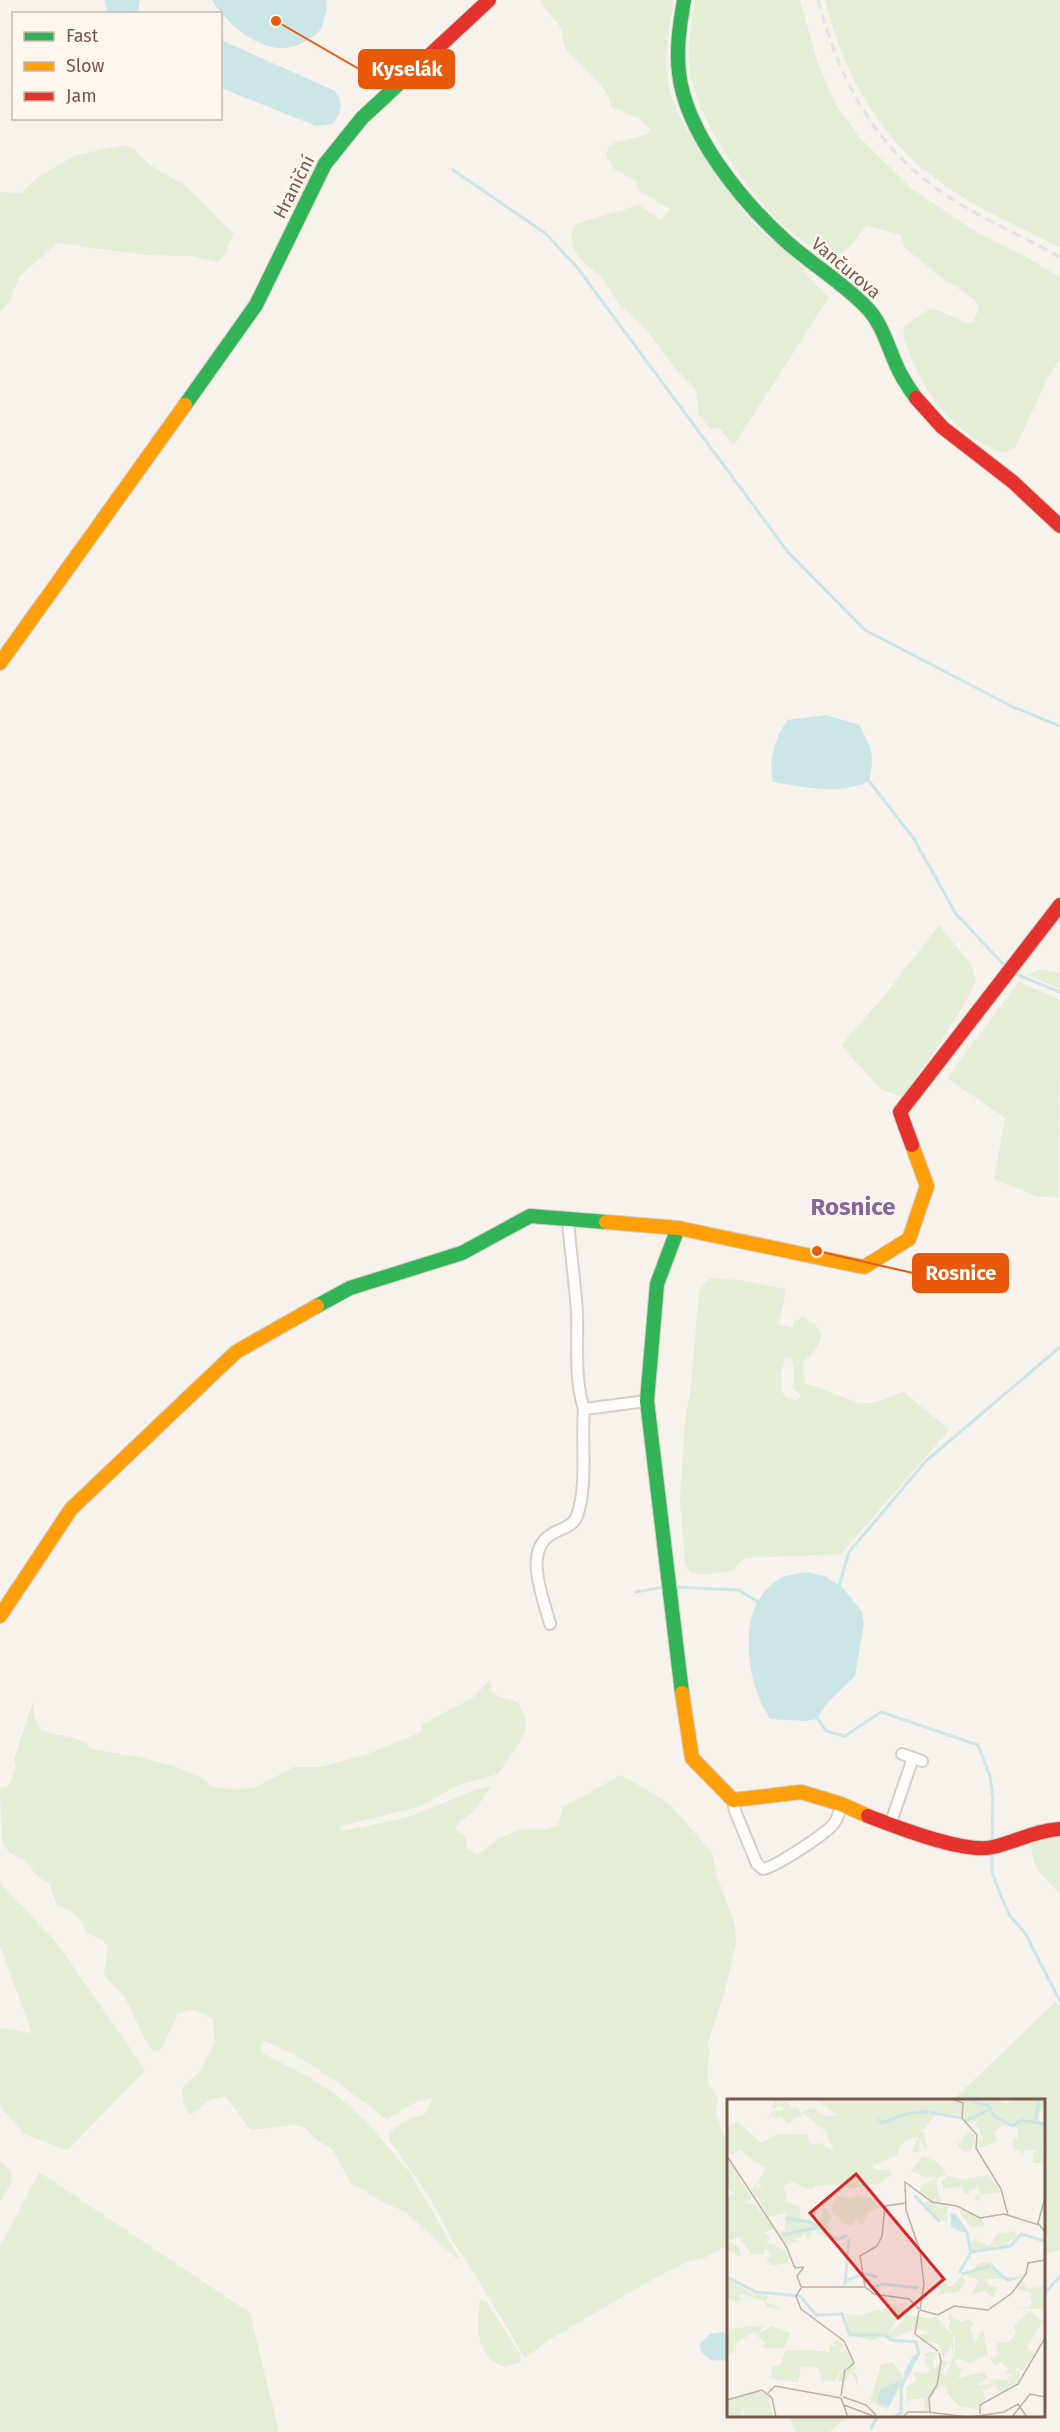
<svg xmlns="http://www.w3.org/2000/svg" width="1060" height="2432" viewBox="0 0 1060 2432" font-family="'Fira Sans',sans-serif">
<rect width="100%" height="100%" fill="#f7f2eb"/>
<!-- green -->
<g fill="#e4eed6" fill-rule="evenodd">
<path d="M541 0H674C669 29 662 62 670 91 679 128 729 194 753 223 765 237 782 246 795 260 806 272 815 286 829 297L734 445 719 428 711 429 698 414 696 389 674 367 647 330 619 304 602 278 582 261 574 250 571 234 576 224 639 205 661 220 670 209 640 191 635 181 614 169 606 156 608 148 614 143 648 134 651 129 638 118 611 107C609 84 579 67 566 49 561 43 564 33 560 27 554 17 546 14 541 0Z"/>
<path d="M695 0H800L819 67 837 107 860 138 912 189 973 230 1028 258 1060 277V360L1049 375 1016 446 1006 453C962 441 928 400 911 358 907 347 902 338 904 327L929 309 940 311 968 324 974 320 979 308 975 300 933 271 904 247 900 235 867 225C860 233 849 252 838 254 832 255 826 252 820 250 769 229 699 127 690 73 686 49 692 24 695 0Z"/>
<path d="M825 0H1060V248C1027 230 991 215 959 195 885 148 846 83 825 0Z"/>
<path d="M123 145C137 148 141 159 152 166 165 175 179 180 191 191 207 205 218 221 234 234L223 257 217 262 192 256 144 255 57 243 19 277 11 298 0 312V192L21 193 35 179 76 155Z"/>
<path d="M939 925 972 966 976 982C954 1024 929 1060 901 1097L881 1089 841 1045 881 1000Z"/>
<polygon points="1039,969 1060,973 1060,989 1028,975"/>
<polygon points="1019,982 1060,1000 1059,1198 1036,1196 994,1179 1005,1118 947,1078"/>
<path d="M711 1278 739 1280 786 1289 779 1324 793 1328 794 1322 803 1317 815 1324 821 1334 818 1347 803 1362V1373L806 1384C823 1387 853 1404 866 1403 878 1403 892 1396 904 1392L949 1430 841 1554 744 1558 732 1571 707 1575 691 1573 685 1565 680 1499 685 1422 691 1387 699 1291 702 1285ZM785 1357 792 1359 794 1370 793 1389 801 1395 797 1400 788 1399 782 1392 781 1376Z"/>
<path d="M490 1680 492 1691 499 1697 513 1700 518 1703 525 1716 526 1728 523 1737 498 1774 459 1785 421 1806 338 1827 344 1831 412 1816 474 1790 492 1786 474 1811 458 1824 455 1829 465 1837 467 1848 477 1855C489 1847 503 1834 518 1831 534 1826 543 1834 558 1825L563 1807 621 1775 654 1794 673 1808 712 1853 717 1876 735 1925 736 1943 724 1994 707 2046 710 2050 707 2073 709 2083 718 2100 716 2112 722 2131 728 2140V2245L704 2258 687 2262 653 2279 549 2340 525 2358 471 2268 452 2241 430 2198 389 2140V2134C399 2123 409 2118 424 2115L433 2097 412 2104 387 2120C347 2090 311 2059 264 2041L260 2048 262 2053 311 2078 340 2098 368 2123 411 2174 460 2259 456 2258 405 2211 388 2205 350 2182 333 2150 313 2137 310 2132 302 2127 292 2125 251 2130 225 2096 209 2100 191 2115C181 2108 183 2096 183 2086L199 2072 215 2043 213 2019C195 2012 199 2005 178 2014L161 2049 154 2052C140 2036 136 2016 125 1998 121 1991 111 1984 106 1977L104 1973 108 1948 104 1941 86 1932C81 1916 72 1911 57 1905L49 1883 37 1876 25 1860 10 1853 2 1843 0 1788 9 1785 16 1768 14 1759 33 1702C34 1751 69 1723 91 1749L134 1756 170 1765 195 1774 213 1787 237 1790 256 1787 294 1767H322L370 1753 412 1736 422 1730 421 1725 474 1697Z"/>
<path d="M1060 1831V1894C1041 1873 1029 1867 1032 1837Z"/>
<polygon points="0,1883 56,1942 145,2070 67,2151 25,2134 0,2107 0,2028 32,2033 0,1946"/>
<polygon points="1055,2002 1060,2005 1060,2250 1044,2255 1044,2100 953,2100"/>
<path d="M0 2162C21 2174 9 2187 0 2201Z"/>
<polygon points="39,2172 250,2313 279,2432 0,2432 0,2242 1,2245"/>
<path d="M480 2299 488 2303 520 2354 521 2362 504 2367C473 2355 478 2327 480 2299Z"/>
<polygon points="789,2416 849,2416 829,2432 795,2432"/>
</g>
<!-- water -->
<g fill="#cce6e8">
<polygon points="105,0 140,0 138,13 107,13"/>
<path d="M212 0H326C328 7 325 15 323 23 321 32 313 38 304 42 270 62 229 28 212 0Z"/>
<path d="M221 40 335 91C344 103 342 112 333 124L316 126 221 88Z"/>
<path d="M826 715 859 725C872 748 875 755 869 781 839 796 805 787 773 782 768 759 775 739 787 720Z"/>
<path d="M809 1572 826 1577 842 1587 862 1612 864 1624 855 1676 827 1703 817 1719 805 1721 770 1719C746 1684 734 1606 778 1580 787 1574 799 1573 809 1572Z"/>
<polygon points="722,2332 728,2334 728,2361 711,2360 701,2352 700,2344 710,2334"/>
</g>
<g fill="none" stroke-linecap="round" stroke-linejoin="round">
<!-- stream -->
<g stroke="#cce6e8" stroke-width="3">
<polyline points="453,170 545,233 576,266 788,552 865,630 1013,707 1060,726"/>
<polyline points="869,781 914,839 956,914 1006,967"/>
<polyline points="1013,973 1060,992"/>
<polyline points="673,1587 739,1590 761,1604"/>
<polyline points="839,1587 849,1552 926,1461 1060,1347"/>
<polyline points="636,1592 664,1587"/>
<polyline points="816,1716 826,1731 845,1736 881,1712 978,1745 990,1776 993,1799 992,1843"/>
<polyline points="992,1853 992,1872 1000,1894 1010,1916 1025,1933 1060,2001"/>
<polyline points="1044,2294 1060,2276"/>
<polyline points="871,2428 878,2416"/>
</g>
<defs>
<g id="street">
<path d="M568 1219C570 1250 575 1281 577 1312 578 1344 574 1378 584 1409"/>
<path d="M550 1624C544 1599 522 1551 552 1534 561 1528 573 1527 577 1516 588 1485 581 1442 584 1409L647 1401"/>
<polyline points="902,1754 922,1761"/>
<path d="M733 1800 735 1811 757 1864 763 1869C775 1867 828 1833 835 1822 838 1817 840 1810 841 1804"/>
<polyline points="890,1825 913,1758"/>
</g>
<g id="fast">
<path d="M684 0C680 24 676 48 679 73 686 134 743 203 788 243 814 266 845 284 869 310 882 325 887 344 895 362 900 375 908 387 916 398"/>
<polyline points="185,405 256,305 325,164 362,118 404,79"/>
<polyline points="678,1228 657,1284 647,1401 682,1693"/>
<polyline points="317,1306 350,1288 462,1253 530,1216 606,1222"/>
</g>
<g id="slow">
<polyline points="0,663 185,405"/>
<polyline points="606,1222 678,1228 864,1267 909,1239 927,1186 912,1145"/>
<polyline points="0,1616 71,1509 236,1352 317,1306"/>
<polyline points="682,1693 692,1758 733,1800 801,1792 841,1804 868,1816"/>
</g>
<g id="jam">
<polyline points="404,79 489,0"/>
<polyline points="916,398 942,427 1013,482 1060,526"/>
<polyline points="912,1145 900,1112 1060,905"/>
<path d="M868 1816C896 1827 965 1854 993 1847 1016 1842 1036 1830 1060 1829"/>
</g>
</defs>
<!-- street casing -->
<use href="#street" stroke="#d6cec8" stroke-width="14"/>
<!-- fast casing -->
<use href="#fast" stroke="#d6cec8" stroke-width="16"/>
<!-- slow casing -->
<use href="#slow" stroke="#d6cec8" stroke-width="16"/>
<!-- jam casing -->
<use href="#jam" stroke="#d6cec8" stroke-width="16"/>
<!-- street -->
<use href="#street" stroke="#fefdfc" stroke-width="10"/>
<!-- fast -->
<use href="#fast" stroke="#30b455" stroke-width="14"/>
<!-- slow -->
<use href="#slow" stroke="#ff9f0a" stroke-width="14"/>
<!-- jam -->
<use href="#jam" stroke="#e5322d" stroke-width="14"/>
<!-- rail -->
<path stroke="#e5e2e5" stroke-width="3" stroke-dasharray="9 6" stroke-linecap="butt" d="M818 0C841 86 878 153 955 201 989 222 1026 238 1060 257"/>
</g>
<g text-anchor="middle" stroke-width="4.5" stroke-linejoin="round" paint-order="stroke">
<!-- street labels -->
<g font-size="18" fill="#76594b" stroke="#fff7ed">
<text transform="translate(294 187) rotate(-63)" y="6">Hraniční</text>
<text transform="translate(846 268) rotate(40)" y="6">Vančurova</text>
</g>
<!-- district labels -->
<g font-size="24" font-weight="bold" fill="#876699" stroke="#fff7ed">
<text x="853" y="1215">Rosnice</text>
</g>
</g>
<!-- overview -->
<g transform="translate(727 2099)">
<rect width="318" height="318" fill="#f7f2eb"/>
<path d="M47 0 61 3 64 10 69 8 76 16 61 24 54 18 46 20 43 16 44 21 40 19 44 13 58 10 54 7 45 10ZM88 0H223L235 4 236 9 237 4 228 0H270L279 5 287 0H318V10L310 14 311 22 318 25 315 52 318 64H306V53L312 51H299L295 55 291 50 287 52 286 40 291 39V31L288 28 274 27 267 34 271 42 252 49 249 45 256 39 248 24 252 20 243 25 234 15 208 16 197 30 191 31 196 33 200 44V52L192 40 193 52 184 54 192 38 183 39 172 47 171 56 146 67 148 71H163L164 76 154 84 122 90 116 85 89 87 84 91 65 83 57 87 60 103 72 107 74 123 87 125 95 118 94 104 105 117 99 132 91 131 105 138 103 141 86 130 81 142 77 132 75 139H69V144L63 143 60 147 51 133 58 132V123L51 120 59 122 60 114 41 118 32 100 24 92 29 84 30 89H36L31 84 38 69 13 51 1 57 0 30 11 22 34 44 49 36 80 35 83 46 94 44 107 52 98 32 75 13 86 9 99 18 110 16ZM240 34 247 35 248 41 244 52 238 53 230 46ZM196 57 210 63 220 75 210 79V89L214 103 221 106 220 124 201 112 196 104 202 102 201 97 191 94 194 87 210 78 200 79 184 72ZM4 65 25 100 18 104 28 106 47 130 37 133 43 138 39 147 44 144 58 152 62 158 60 164 44 167 39 159 45 157 39 149 36 156 24 155 12 138 1 141 12 149 13 157 0 151V99L7 93 0 91V69ZM262 76 274 93 253 96 252 102 247 99 253 94 251 88 238 96 234 87 217 90 214 83 221 77 235 80ZM110 96 124 100 132 96 134 101 136 97 152 101 154 108 142 112 135 126 129 118 126 126H119L104 111ZM234 110 255 120 257 127 244 128 233 115ZM288 132 289 139 277 145H286L284 148 272 150 270 146 260 152 244 151 243 144 248 139 262 148 270 135ZM263 163 269 168H264L277 177 287 179 292 176 299 174 295 180H259L263 187 271 188 265 199 257 192 245 196 251 181 238 176 248 173 244 171 253 164ZM235 176 239 182 231 193 211 196 216 182 224 188ZM0 180 24 194 41 197 39 203 56 210 39 208 37 202 14 195 10 197 16 200 10 203 0 199ZM295 181 301 190 317 187 318 210 289 209 303 208 305 204 302 194 289 189ZM169 207 183 212 168 223 161 236 180 217 209 219 225 235 227 246 225 257V247L216 259 212 246 205 242 195 244 192 236 201 234 190 229 166 239 155 237 141 243V240L121 236 120 218 116 214 131 216ZM303 212 316 223 300 247 307 255 302 263 296 261 300 265 296 272 291 269 285 272H292V282L273 294 265 280 283 282 277 289 284 283 280 276 285 279V274L276 276 282 270 273 263 268 268 263 259 269 257 271 243H282L289 234 286 227ZM221 214 230 221 236 223 241 220 247 225 243 229 248 243 256 231 261 256 242 264 232 260 227 262 235 271 231 279 257 273 261 278 250 286 265 285 262 279 268 286 257 292 254 288 259 300 248 310 232 307 219 292 218 277 228 254V240L221 226 206 217 224 227ZM37 226 32 234 45 227 63 234 57 249H37L38 244 26 233 7 246 9 251 0 257V230ZM110 240 115 241 116 249 111 253 119 252 130 270 124 273 129 274 130 277 131 287 124 273 118 284 111 282 115 270 107 283 95 282 91 269 85 268H74L71 284 44 279 45 267 53 266 59 251 99 252 102 255 103 247H110L106 244ZM208 250 210 253 207 262 205 259 208 270 215 261 223 263 214 272 215 277 218 273V291L216 286 210 290 202 299V311L197 312 198 299 182 301 181 309 179 289 189 281 186 273 199 275 203 270 197 261 203 259 197 257 202 252 209 254ZM166 263 178 281 160 311 143 302 154 266ZM29 291 41 296 46 318H17L16 306 13 318H0V301Z" fill="#e4eed6"/>
<path d="M223 114 229 115 243 136 224 128ZM174 281 162 308 150 303 154 290Z" fill="#cce6e8"/>
<path fill="none" stroke="#cce6e8" stroke-width="3" d="M240 0 262 7 267 17 286 27 294 21 318 25M150 20 155 24 182 14 200 13 234 19M309 21 312 0M239 22 263 10M187 96 213 123M58 119 83 123 111 141 120 136M56 136 88 129M244 153 284 147 294 135 318 142M265 168 280 181 290 179M232 174 244 153 240 135M235 175 263 167M0 178 29 193 73 197 89 216 115 215 123 236H158L164 241 189 243 192 254 174 288V314L167 318M120 181 138 175 151 178M118 186 122 140M142 189 156 185 191 189M178 276 187 258 192 256"/>
<path fill="none" stroke="#bfb0a6" stroke-width="1.5" d="M225 0 236 4 235 19 250 36 249 49 274 90 281 116M0 57 59 147 68 169 77 168M318 98 311 124 318 133M74 188H138L147 195 182 200 192 210M74 188 70 177 77 168M138 188 133 157 150 147 155 137 158 107 179 104M74 189 69 197 74 210 117 242 127 264 120 270M193 210 197 185 193 152 179 111 178 83 205 103 230 107 253 119 277 115 312 126M192 211 188 235 211 252M193 211 211 216 227 207 261 211 285 194 299 175 301 164 318 161M41 294 48 287 114 299M114 297 118 270M116 298 139 306 149 316M114 299 121 318M0 301 35 291 45 299 49 318M117 306 149 318M201 313 240 318M203 313 202 299 210 286 214 262 212 254M253 315V306L291 285 318 239M176 318 181 313H201M243 318 277 313 291 305 300 318M285 318 303 295 318 298"/>
<path fill="#d62828" fill-opacity="0.15" stroke="#d62828" stroke-width="3" d="M129 75 217 180 171 219 83 114Z"/>
<rect width="318" height="318" fill="none" stroke="#76594b" stroke-width="3"/>
</g>
<!-- callouts -->
<path fill="none" stroke="#e8590c" stroke-width="2" d="M276 21L359 69M817 1251L913 1273"/>
<g fill="#e8590c" stroke="#fff7ed" stroke-width="2">
<circle cx="276" cy="21" r="6"/>
<circle cx="817" cy="1251" r="6"/>
</g>
<g fill="#e8590c" stroke="#e8590c" stroke-width="2">
<rect x="359" y="50" width="95" height="38" rx="6"/>
<rect x="913" y="1254" width="95" height="38" rx="6"/>
</g>
<g font-size="20" text-anchor="middle" font-weight="bold" fill="#fff">
<text x="407" y="76">Kyselák</text>
<text x="961" y="1280">Rosnice</text>
</g>
<!-- legend -->
<rect x="12" y="12" width="210" height="108" fill="#fff7ed" stroke="#c8b8ac" stroke-width="1.5"/>
<rect x="24" y="32" width="30" height="9" fill="#30b455" stroke="#c8b8ac" stroke-width="1.5"/>
<text x="66" y="42" font-size="18" fill="#76594b">Fast</text>
<rect x="24" y="62" width="30" height="9" fill="#ff9f0a" stroke="#c8b8ac" stroke-width="1.5"/>
<text x="66" y="72" font-size="18" fill="#76594b">Slow</text>
<rect x="24" y="92" width="30" height="9" fill="#e5322d" stroke="#c8b8ac" stroke-width="1.5"/>
<text x="66" y="102" font-size="18" fill="#76594b">Jam</text>
</svg>
